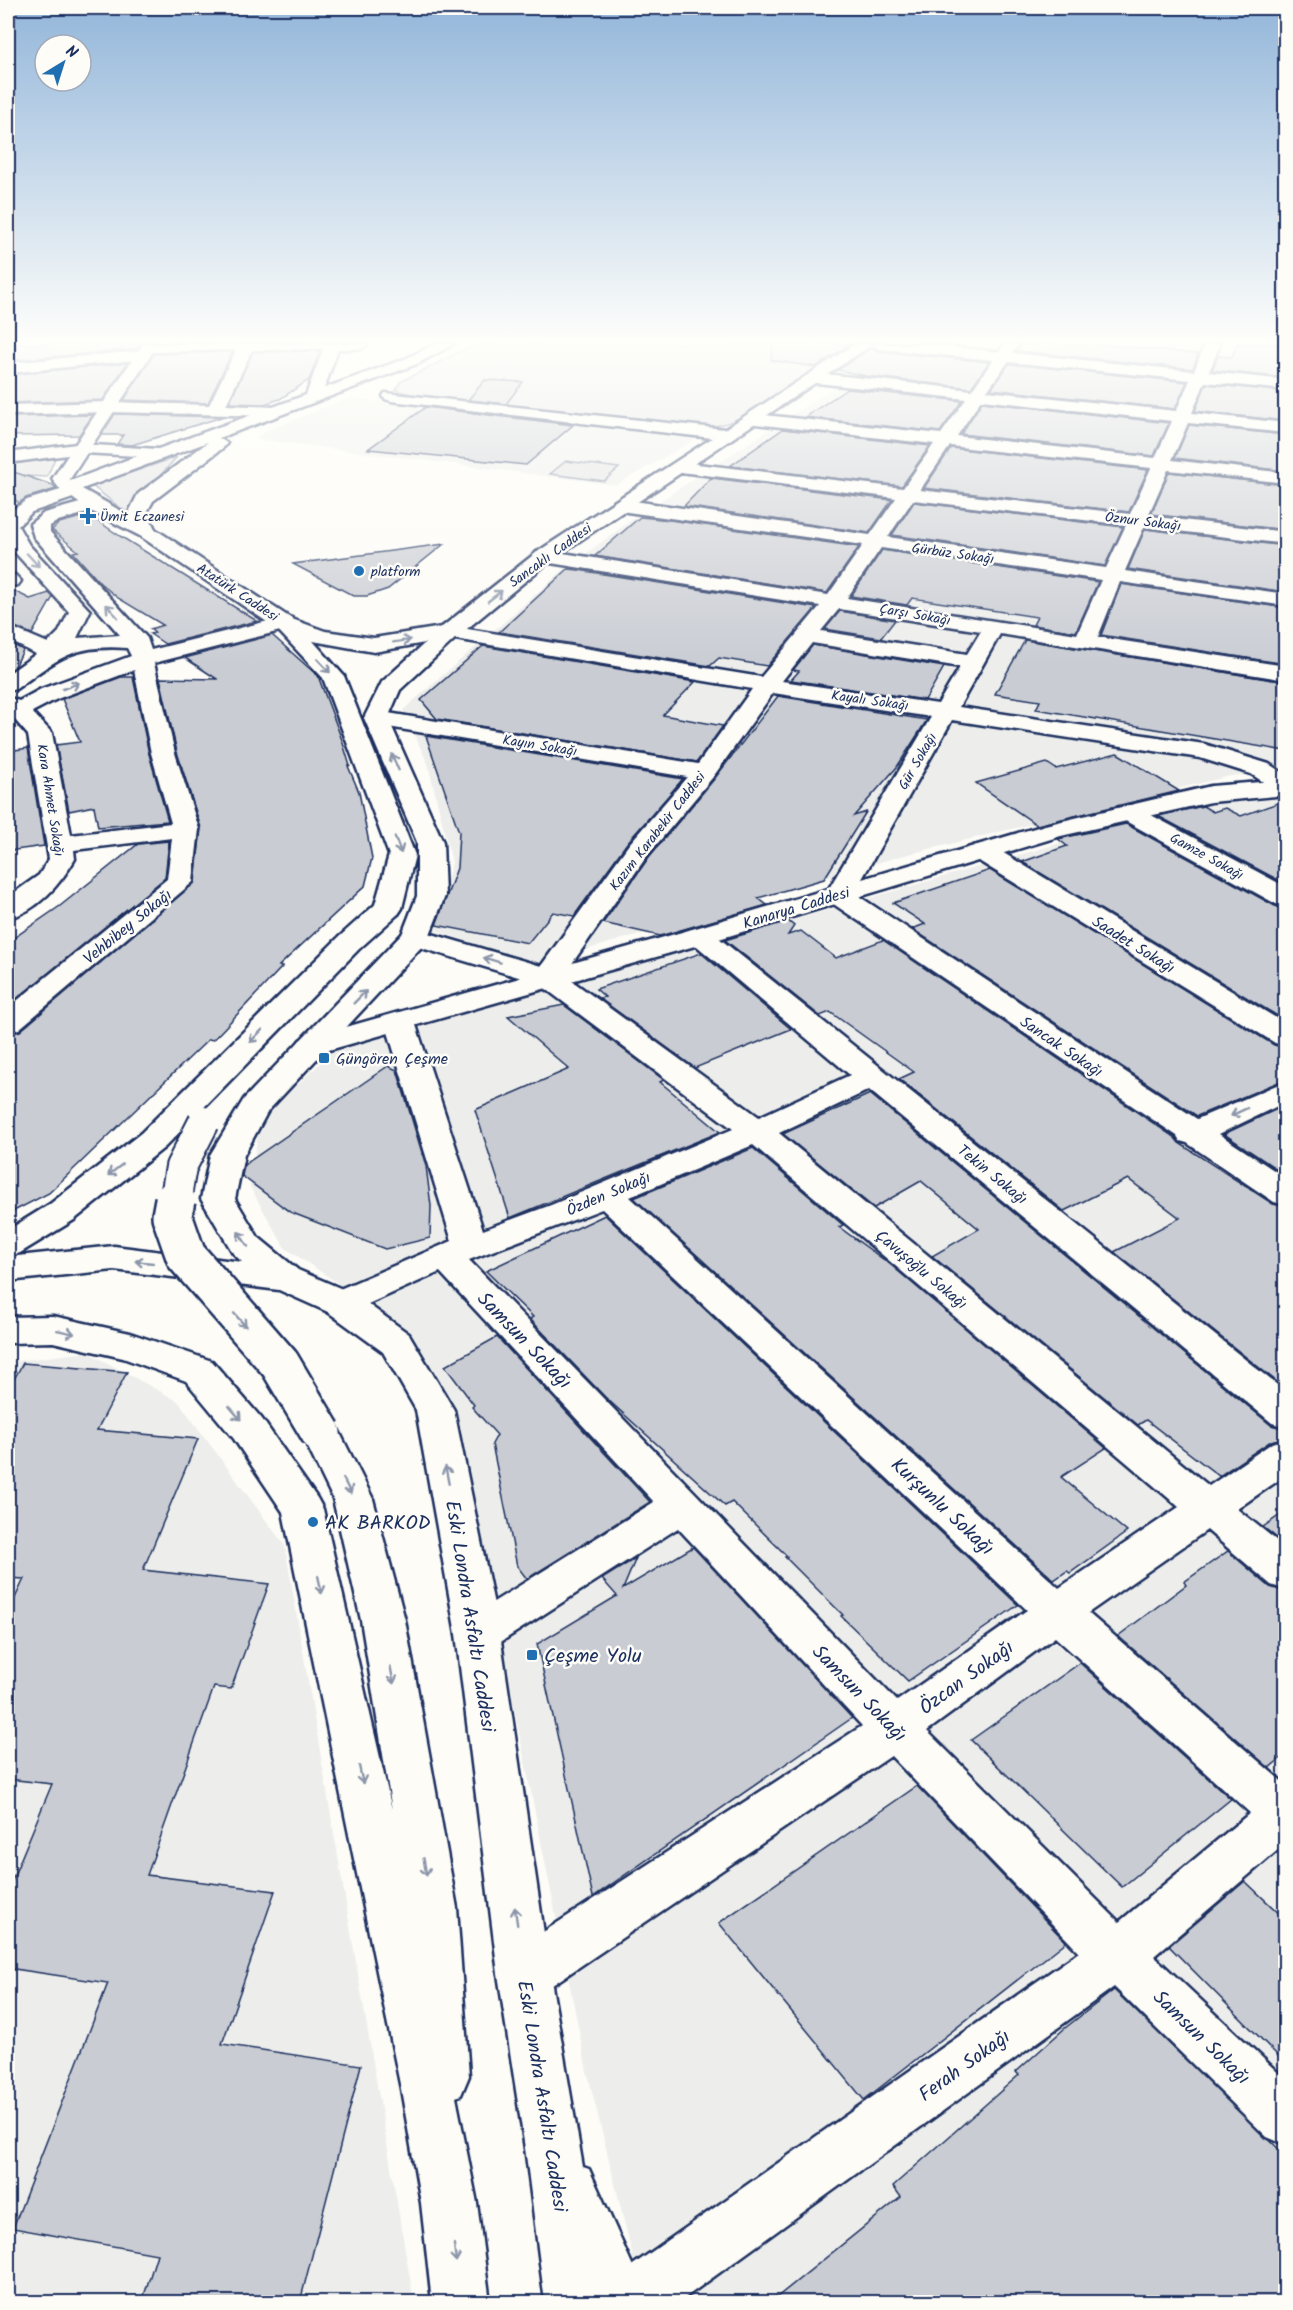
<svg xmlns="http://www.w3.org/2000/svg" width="1293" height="2310" viewBox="0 0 1293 2310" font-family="Kalam,sans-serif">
<rect width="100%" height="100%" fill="#fdfcf7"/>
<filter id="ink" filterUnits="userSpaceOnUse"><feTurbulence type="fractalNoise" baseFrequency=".0167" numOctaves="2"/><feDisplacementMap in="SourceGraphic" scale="12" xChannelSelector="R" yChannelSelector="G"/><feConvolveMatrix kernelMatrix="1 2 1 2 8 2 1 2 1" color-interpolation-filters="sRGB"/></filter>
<g filter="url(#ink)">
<!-- built -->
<g fill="#edeeec">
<polygon points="900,344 1285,344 1285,772 1230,776 901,856 539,964 433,930 452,863 428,764 403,710 562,571 634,518"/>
<polygon points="349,398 698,438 616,485 256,439 267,430"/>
<polygon points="1285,795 1285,2302 644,2302 587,2071 462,1448 410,1331 285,1248 250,1187 260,1120 332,1052 1179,809"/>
<polygon points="87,1352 178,1401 285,1546 414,2302 8,2302 8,1362"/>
</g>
<!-- green -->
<g fill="#e0e1e3" stroke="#7e88a0" stroke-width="1.5">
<path d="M475 344H855C813 372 750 426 701 428L410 394 396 390 400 382Z"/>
<polygon points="177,457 144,493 131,516 92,486"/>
<polygon points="55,458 47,477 8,475 8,462"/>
<polygon points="566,461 619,468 604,481 550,474"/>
</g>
<!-- building -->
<g fill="#c9ccd3" stroke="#1b2f5e" stroke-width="1.5">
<polygon points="16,344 140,344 137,349 8,361 8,350 17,349"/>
<polygon points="773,344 851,344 816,367 771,360"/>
<polygon points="1021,344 1099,344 1198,354 1193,369 1017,351"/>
<polygon points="1237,344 1286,344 1286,378 1212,370 1218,356 1232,357"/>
<polygon points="872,347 878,351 989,362 971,388 866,376 838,370"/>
<polygon points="320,351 309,380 280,399 264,404 229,403 253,352"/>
<polygon points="232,352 208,403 124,400 154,354"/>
<polygon points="127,363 103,400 8,403 8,375"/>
<polygon points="1009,364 1187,382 1175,409 991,389"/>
<polygon points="485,380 523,382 506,404 468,400"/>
<polygon points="1206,384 1286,392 1286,421 1195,411"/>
<polygon points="847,389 962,401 940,432 805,417"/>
<polygon points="982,402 1169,423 1154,456 961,434"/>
<polygon points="426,407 496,416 573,425 526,465 368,449"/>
<polygon points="115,414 222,417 132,445 117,444 123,435 101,435"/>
<polygon points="93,415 79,435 8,436 8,417"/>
<polygon points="1189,425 1286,435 1286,471 1175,458"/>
<polygon points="783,429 930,446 902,486 730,466"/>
<polygon points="951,448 1148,470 1129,512 924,488"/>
<polygon points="8,470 52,485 56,489 26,498 19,503 8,494"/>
<polygon points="1169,472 1286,485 1286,530 1151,514"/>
<polygon points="711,478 892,500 869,533 684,506"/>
<polygon points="914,502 1123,527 1105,566 892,535"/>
<polygon points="89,515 120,536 257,621 165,644 150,634 155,633 150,629 163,625 118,598 100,583 73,552 78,551 52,530 59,523"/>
<polygon points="640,517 670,520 859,547 827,593 595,556"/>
<polygon points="1145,529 1286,546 1286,592 1128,569"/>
<polygon points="444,544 388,589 367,596 354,596 293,564"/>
<polygon points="882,550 1098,582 1076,632 1033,625 1037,617 912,598 907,605 851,596"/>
<polygon points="568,569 578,570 816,608 767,666 719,658 710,666 499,632"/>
<polygon points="1121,584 1286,608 1286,664 1101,635"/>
<polygon points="8,588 30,599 49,593 53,597 32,634 8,624"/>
<polygon points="840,611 895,620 881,638 825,629"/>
<polygon points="272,635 318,676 342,740 350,766 348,766 359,792 372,858 365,886 279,966 282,967 213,1040 209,1039 49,1193 8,1214 8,1034 20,1031 195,882 201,828 177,752 160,678 217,679 185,658"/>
<polygon points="1025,640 1286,682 1286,751 1036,709 1040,701 995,694"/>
<polygon points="8,642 23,650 15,667 8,672"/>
<polygon points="813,645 944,667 925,700 791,680 799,671 793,670"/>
<polygon points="483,646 695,682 663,715 723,726 697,762 437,719 421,700"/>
<polygon points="121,677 133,677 149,754 168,821 98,827 94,806 69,811 56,745 80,742 62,699"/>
<polygon points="778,696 927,720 897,767 854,816 866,812 824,879 758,898 767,905 660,936 603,923 649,857 715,778"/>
<polygon points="426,736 683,779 627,843 574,916 553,912 528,943 436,925 457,868 459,832"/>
<polygon points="28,748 44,846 8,851 8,751"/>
<polygon points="1117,753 1179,791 1037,825 976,783 1047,763 1056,769"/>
<polygon points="1286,800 1286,884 1158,816 1203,806 1213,812 1225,808 1241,816"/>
<polygon points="1126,824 1275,906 1286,908 1286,1021 1022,862 1067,846 1058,839"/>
<polygon points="169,841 165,878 8,1006 8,942 60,906 138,844"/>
<polygon points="990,870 1274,1045 1286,1048 1286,1079 1197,1116 912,929 925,924 893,903"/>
<polygon points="788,921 794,926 788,935 801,931 836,958 883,940 1175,1138 1179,1143 1273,1204 1286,1207 1286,1389 1114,1252 1180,1218 1128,1179 1064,1211 899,1079 914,1072 830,1012 820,1016 725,940"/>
<polygon points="701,953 791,1029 695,1068 599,998 605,997 596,989"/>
<polygon points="564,1005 664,1080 660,1082 720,1132 510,1218 475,1110 569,1069 508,1016"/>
<polygon points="388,1066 397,1070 426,1166 431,1206 430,1238 385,1249 290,1212 242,1176 244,1165"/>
<polygon points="870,1094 1271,1425 1286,1429 1286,1437 1271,1441 1219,1476 1146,1420 1138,1425 932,1256 979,1229 921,1181 874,1208 783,1134"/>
<polygon points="1286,1105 1286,1175 1224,1134"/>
<polygon points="753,1148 843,1225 839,1227 891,1265 1106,1448 1061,1477 1127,1532 1070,1573 1067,1571 1054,1580 634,1198"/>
<polygon points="605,1215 1018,1605 908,1681 841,1616 843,1615 785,1557 787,1556 732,1502 725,1506 605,1397 530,1319 533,1317 486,1271"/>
<polygon points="497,1337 650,1502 527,1579 517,1566 492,1444 497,1435 472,1407 474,1405 445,1366"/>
<polygon points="23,1363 127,1372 97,1430 198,1439 143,1570 269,1584 231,1689 214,1687 147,1875 275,1891 222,2044 361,2065 300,2302 142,2302 157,2254 13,2228 108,1983 8,1968 8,1890 52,1784 8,1779 8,1613 24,1579 8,1578 8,1390"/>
<polygon points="1286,1511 1286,1545 1263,1527"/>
<polygon points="693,1547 852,1718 593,1897 537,1644 617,1596 602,1579 636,1558 623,1589"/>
<polygon points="1228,1551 1270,1587 1286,1592 1286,1754 1269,1768 1118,1636 1186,1585 1184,1582"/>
<polygon points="1080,1663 1231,1799 1122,1887 971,1740"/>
<polygon points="917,1786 1066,1942 864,2100 719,1923"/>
<polygon points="1245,1881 1286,1920 1286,2064 1169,1946"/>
<polygon points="1114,1990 1286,2156 1286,2302 771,2302 901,2197 893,2186 1019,2075 1016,2072 1065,2028"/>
</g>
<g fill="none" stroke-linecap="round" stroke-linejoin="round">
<defs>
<g id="minor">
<polygon points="143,344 368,344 361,349 338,349 322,395 314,400 306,395 323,349 252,350 226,405 276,407 278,411 276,415 270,416 108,412 8,415 8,405 108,402 209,405 236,350 149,352 144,350"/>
<path d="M871 344H925L999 352 1004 344H1019L1013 353 1194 371 1205 344H1220L1209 372 1286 380V390L1205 382 1192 413 1286 423V433L1188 423 1172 460 1286 473V483L1168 470 1148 516 1286 532V544L1144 527 1125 571 1286 594V606L1120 582 1098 637 1286 666V680L1000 634 959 707 1204 744 1269 764 1286 775V793L1277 791 1251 774 1200 758 952 720 854 893 1197 1119 1286 1081V1102L1219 1134 1286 1178V1205L1274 1202 1187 1143 1180 1141 1177 1136 829 901 825 895 931 717 773 693 713 777 647 856 564 975 759 1117 850 1075 685 936 689 930 699 928 709 930 1286 1392V1427L1272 1423 869 1090 779 1133 1209 1486 1272 1443 1286 1439V1475L1237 1509 1286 1548V1590L1271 1585 1207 1530 1088 1613 1286 1785V1843L1154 1956 1286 2080V2145L1267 2137 1114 1987 679 2302H602L610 2281 1079 1952 891 1756 542 1992 524 1999 506 1992 498 1974 506 1956 862 1726 678 1528 493 1647 478 1652 463 1647 456 1634 463 1621 654 1502 440 1272 341 1316 328 1312 323 1303 328 1294 452 1241 385 1022 389 1016 400 1013 411 1016 415 1022 483 1230 551 1205 733 1129 538 983 405 943 401 937 405 931 415 929 541 966 629 844 687 777 376 725 368 723 364 718 368 713 376 711 698 764 752 689 449 638 441 637 438 632 441 627 449 626 761 677 820 606 544 562 537 560 534 556 537 552 544 550 828 595 863 545 620 511 611 505 620 499 870 535 896 498 680 472 671 467 680 462 903 488 934 444 755 424 747 419 755 414 941 434 966 399 816 383 808 378 816 373 972 390 993 360 878 349ZM1008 362 1190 380 1176 411 987 391ZM981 400 1172 421 1155 458 957 436ZM950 446 1151 468 1130 514 920 490ZM913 500 1126 525 1106 568 888 537ZM881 548 1101 580 1077 634 847 598ZM839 609 981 631 967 654 821 631ZM812 643 960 667 938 704 782 681ZM753 1145 1179 1507 1059 1588 630 1197ZM602 1209 1027 1610 897 1701 469 1260ZM1055 1637 1250 1813 1119 1922 927 1731Z"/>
<polygon points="142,351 150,356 147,359 8,373 8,363"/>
<polygon points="84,443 93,448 90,452 8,463 8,453"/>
<path d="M67 488 73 490 76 494 73 498 32 512 18 526 29 545 90 611 77 638 120 635 34 537 30 524 44 513 94 499 101 501 103 505 101 509 58 521 50 526V532L147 638 151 650 284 617 292 618 295 623 292 628 154 663 175 753 199 829 193 882 19 1029 8 1032V1008L167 879 172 838 74 850 75 859C61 883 37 912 8 918V897L39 875 49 859 28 735 15 720 8 722V697L19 701 41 689 131 656 127 648C73 644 58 659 16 689L8 691V674L36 654 8 640V626L48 643 59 632 69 612 11 548 8 542V513L27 500ZM134 670 151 753 171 823 71 835 52 733 32 712 57 699Z"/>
<polygon points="8,573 15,575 21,581 18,585 8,586"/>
<polygon points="1129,805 1138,808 1286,887 1286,906 1276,904 1120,818 1116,813 1120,808"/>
<polygon points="983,844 992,846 1286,1024 1286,1046 1275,1043 974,858 970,852 974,846"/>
</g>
<g id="tertiary">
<polygon points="143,344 158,344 70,479 77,488 68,493 62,492 52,479"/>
<polygon points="1286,780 1286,795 1211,802 1061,836 709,942 322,1052 311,1055 300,1052 296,1046 300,1040 689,930 1045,825 1211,786"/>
</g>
<path id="secondary" d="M435 344H454L417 364 219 438 227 443 224 447 153 501 147 512 155 529 292 619 325 631 374 638 442 627 537 552 712 438 391 401 385 399 383 396 385 393 725 429 855 344H873L551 560 457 637 400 690 388 718 443 842 445 896 429 937 425 943 415 945 405 943 401 937 417 896V842L364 718 382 682 425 643 374 652 313 641 344 676 415 855 402 908 398 914 388 916 378 914 374 908 389 855 323 678 276 628 140 536 87 509 59 488 62 484 137 456 84 453 75 448 78 444 158 449 407 358ZM208 442 138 494 129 512 130 516 82 489Z"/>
<g id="primary">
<polygon points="388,900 398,902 402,908 398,914 359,949 165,1147 74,1220 20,1253 8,1257 8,1230 50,1204 141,1133 339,937 378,902"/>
<polygon points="415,929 425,931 429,937 425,943 268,1111 244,1155 235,1199 258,1237 298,1270 354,1294 409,1334 454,1410 500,1634 550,1974 583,2167 589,2169 649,2302 545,2302 526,2155 498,1974 456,1634 416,1410 383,1352 328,1312 279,1290 114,1270 8,1281 8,1257 114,1246 242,1262 233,1253 201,1199 210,1155 244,1099 405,931"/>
<polygon points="53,1316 130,1333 212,1361 262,1419 317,1498 323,1509 392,1810 361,1620 333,1499 301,1433 307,1423 321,1418 335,1423 373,1499 405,1620 457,1908 469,2076 461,2095 456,2097 477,2203 490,2302 432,2302 421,2203 401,2089 283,1512 234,1439 186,1381 123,1358 53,1342 8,1343 8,1317"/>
</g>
</defs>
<!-- minor casing -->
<use href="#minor" stroke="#1b2f5e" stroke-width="5"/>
<!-- tertiary casing -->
<use href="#tertiary" stroke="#1b2f5e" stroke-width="5"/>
<!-- secondary casing -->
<use href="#secondary" stroke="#1b2f5e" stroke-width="5"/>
<!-- primary casing -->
<use href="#primary" stroke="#1b2f5e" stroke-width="5"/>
<!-- minor -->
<use href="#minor" fill="#fdfcf7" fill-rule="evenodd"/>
<!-- tertiary -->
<use href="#tertiary" fill="#fdfcf7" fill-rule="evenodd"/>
<!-- secondary -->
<use href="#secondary" fill="#fdfcf7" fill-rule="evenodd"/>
<!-- primary -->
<use href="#primary" fill="#fdfcf7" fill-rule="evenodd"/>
<defs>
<polyline id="primary-bridge-far1" points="175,1202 181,1167 204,1122"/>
<polyline id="primary-bridge" points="175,1200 172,1216 186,1256 280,1364 321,1433"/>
</defs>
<!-- primary-bridge-far1 casing -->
<use href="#primary-bridge-far1" stroke="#1b2f5e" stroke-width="34" stroke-linecap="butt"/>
<!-- primary-bridge casing -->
<use href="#primary-bridge" stroke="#1b2f5e" stroke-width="44" stroke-linecap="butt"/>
<!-- primary-bridge-far1 -->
<use href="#primary-bridge-far1" stroke="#fdfcf7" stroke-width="30"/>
<!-- primary-bridge -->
<use href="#primary-bridge" stroke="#fdfcf7" stroke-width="39"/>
</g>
<!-- one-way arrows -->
<defs><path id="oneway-shaft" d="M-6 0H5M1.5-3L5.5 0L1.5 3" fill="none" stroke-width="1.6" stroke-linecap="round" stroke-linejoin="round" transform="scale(1.5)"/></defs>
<g stroke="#8c96aa">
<use href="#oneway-shaft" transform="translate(33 560) rotate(47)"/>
<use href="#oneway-shaft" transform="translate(495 596) rotate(-38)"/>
<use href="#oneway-shaft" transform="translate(112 611) rotate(-132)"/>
<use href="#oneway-shaft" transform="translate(402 641) rotate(-9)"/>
<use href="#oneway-shaft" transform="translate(324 666) rotate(47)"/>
<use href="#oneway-shaft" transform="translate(71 686) rotate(-21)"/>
<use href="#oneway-shaft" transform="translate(395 762) rotate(-114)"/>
<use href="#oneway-shaft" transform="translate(398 845) rotate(69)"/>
<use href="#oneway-shaft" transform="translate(492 960) rotate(-163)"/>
<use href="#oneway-shaft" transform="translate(360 997) rotate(-45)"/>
<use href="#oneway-shaft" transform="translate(256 1036) rotate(135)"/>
<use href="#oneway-shaft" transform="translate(1239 1112) rotate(155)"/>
<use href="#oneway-shaft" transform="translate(115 1170) rotate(142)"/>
<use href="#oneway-shaft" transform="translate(243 1239) rotate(-124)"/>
<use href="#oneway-shaft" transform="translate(144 1262) rotate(-174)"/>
<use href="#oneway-shaft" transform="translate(240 1320) rotate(48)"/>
<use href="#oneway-shaft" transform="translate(66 1332) rotate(12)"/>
<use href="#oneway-shaft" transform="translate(235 1413) rotate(50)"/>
<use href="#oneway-shaft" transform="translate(447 1475) rotate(-101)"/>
<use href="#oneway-shaft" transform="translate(347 1486) rotate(64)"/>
<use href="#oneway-shaft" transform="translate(320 1585) rotate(78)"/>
<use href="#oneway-shaft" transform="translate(392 1675) rotate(80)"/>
<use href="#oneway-shaft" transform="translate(361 1775) rotate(78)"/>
<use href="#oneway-shaft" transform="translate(425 1867) rotate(80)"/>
<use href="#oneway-shaft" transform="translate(516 1916) rotate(-98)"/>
<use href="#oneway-shaft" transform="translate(455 2253) rotate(83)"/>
</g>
</g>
<!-- sky -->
<linearGradient id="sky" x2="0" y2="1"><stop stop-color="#93b6da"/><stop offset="0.51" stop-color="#fefefb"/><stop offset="1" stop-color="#fefefb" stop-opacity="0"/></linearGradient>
<rect width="1293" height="668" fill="url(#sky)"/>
<!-- markers -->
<g fill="#1f6fb2" stroke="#fdfcf7" stroke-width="2">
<path d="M85 507h6v6h6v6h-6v6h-6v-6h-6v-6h6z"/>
<circle cx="359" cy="571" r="6"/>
<rect x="318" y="1052" width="12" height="12" rx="3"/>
<circle cx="313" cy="1522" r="6"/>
<rect x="526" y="1649" width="12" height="12" rx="3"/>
</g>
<g text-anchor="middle" stroke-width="5" stroke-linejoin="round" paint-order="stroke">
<!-- far-poi labels -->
<g font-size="14" fill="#1b2f5e" stroke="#fdfcf7" text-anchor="start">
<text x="100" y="521">Ümit Eczanesi</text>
<text x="371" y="576">platform</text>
</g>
<!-- far-street labels -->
<g font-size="14" fill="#1b2f5e" stroke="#fdfcf7">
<text transform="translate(1143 521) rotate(7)" y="5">Öznur Sokağı</text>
<text transform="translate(953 553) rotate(8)" y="5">Gürbüz Sokağı</text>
<text transform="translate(550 555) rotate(-36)" y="5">Sancaklı Caddesi</text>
<text transform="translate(238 592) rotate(33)" y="5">Atatürk Caddesi</text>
<text transform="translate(915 614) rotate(10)" y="5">Çarşı Sokağı</text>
<text transform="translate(870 700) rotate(8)" y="5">Kayalı Sokağı</text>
<text transform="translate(540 745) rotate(9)" y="5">Kayın Sokağı</text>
<text transform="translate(917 761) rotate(-60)" y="5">Gür Sokağı</text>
<text transform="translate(51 800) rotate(81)" y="5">Kara Ahmet Sokağı</text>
<text transform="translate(657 831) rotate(-52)" y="5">Kazım Karabekir Caddesi</text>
<text transform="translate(1207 856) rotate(29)" y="5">Gamze Sokağı</text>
</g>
<!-- street labels -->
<g font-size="16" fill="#1b2f5e" stroke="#fdfcf7">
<text transform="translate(796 907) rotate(-17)" y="6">Kanarya Caddesi</text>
<text transform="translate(127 926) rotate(-39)" y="6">Vehbibey Sokağı</text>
<text transform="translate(1134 944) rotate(32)" y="6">Saadet Sokağı</text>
<text transform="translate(1062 1046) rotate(34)" y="6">Sancak Sokağı</text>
<text transform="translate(993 1174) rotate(39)" y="6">Tekin Sokağı</text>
<text transform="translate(608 1193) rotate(-23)" y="6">Özden Sokağı</text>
<text transform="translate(922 1269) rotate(40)" y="6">Çavuşoğlu Sokağı</text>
</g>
<!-- poi labels -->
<g font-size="16" fill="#1b2f5e" stroke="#fdfcf7" text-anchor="start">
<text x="336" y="1064">Güngören Çeşme</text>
</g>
<!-- near-street labels -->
<g font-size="20" fill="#1b2f5e" stroke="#fdfcf7">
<text transform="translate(525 1340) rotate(46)" y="7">Samsun Sokağı</text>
<text transform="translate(943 1506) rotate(43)" y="7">Kurşunlu Sokağı</text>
<text transform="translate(471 1616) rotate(81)" y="7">Eski Londra Asfaltı Caddesi</text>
<text transform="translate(966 1677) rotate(-36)" y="7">Özcan Sokağı</text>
<text transform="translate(860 1693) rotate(46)" y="7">Samsun Sokağı</text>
<text transform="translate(1202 2037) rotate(44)" y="7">Samsun Sokağı</text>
<text transform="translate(964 2065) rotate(-36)" y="7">Ferah Sokağı</text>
<text transform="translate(543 2096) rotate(81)" y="7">Eski Londra Asfaltı Caddesi</text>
</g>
<!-- near-poi labels -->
<g font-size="20" fill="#1b2f5e" stroke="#fdfcf7" text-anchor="start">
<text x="325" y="1529">AK BARKOD</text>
<text x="544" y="1662">Çeşme Yolu</text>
</g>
</g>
<!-- margin -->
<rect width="1293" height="2310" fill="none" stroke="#fdfcf7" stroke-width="30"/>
<rect x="15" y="15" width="1263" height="2280" fill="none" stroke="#1b2f5e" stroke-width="2" filter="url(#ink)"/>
<!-- north arrow -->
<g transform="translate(63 63) rotate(38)"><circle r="28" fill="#fdfcf7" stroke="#a3aaba" stroke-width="1.5"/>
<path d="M0-4.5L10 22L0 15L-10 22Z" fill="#1f6fb2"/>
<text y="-9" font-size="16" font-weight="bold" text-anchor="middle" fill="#1b2f5e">N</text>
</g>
</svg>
